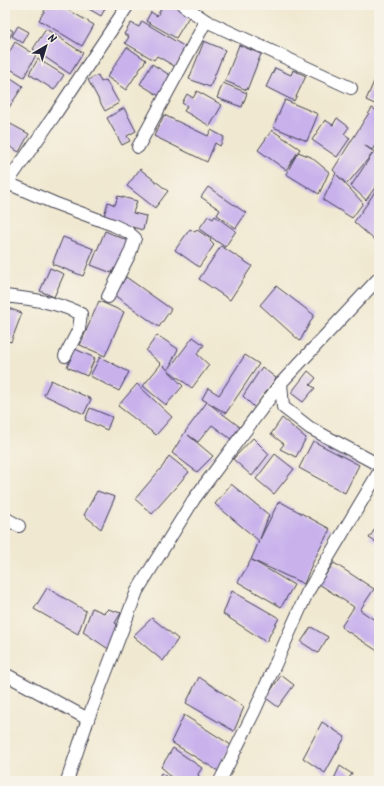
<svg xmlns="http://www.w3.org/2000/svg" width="384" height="786" viewBox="0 0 384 786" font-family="Kalam,sans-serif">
<rect width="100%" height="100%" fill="#f7f3e8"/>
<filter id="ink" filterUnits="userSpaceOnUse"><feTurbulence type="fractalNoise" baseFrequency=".025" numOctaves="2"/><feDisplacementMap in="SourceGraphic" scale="8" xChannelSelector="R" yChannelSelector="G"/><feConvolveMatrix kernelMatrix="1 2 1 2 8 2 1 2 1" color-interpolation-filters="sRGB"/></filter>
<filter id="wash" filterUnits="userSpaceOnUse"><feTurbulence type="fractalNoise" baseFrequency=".012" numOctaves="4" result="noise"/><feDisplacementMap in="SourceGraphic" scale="16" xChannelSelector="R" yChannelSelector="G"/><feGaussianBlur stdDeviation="0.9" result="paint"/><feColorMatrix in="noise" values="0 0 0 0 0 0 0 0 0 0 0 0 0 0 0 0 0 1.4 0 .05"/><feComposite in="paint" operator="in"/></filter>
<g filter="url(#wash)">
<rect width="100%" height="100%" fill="#f0e8d0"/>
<g id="blocks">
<!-- building -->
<g fill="#c9b2ec">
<polygon points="48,5 60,5 94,25 82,46 39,20"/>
<polygon points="82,5 107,5 101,16"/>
<polygon points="163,5 172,5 190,15 176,38 146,21 151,12 157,16"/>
<polygon points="142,21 187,48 176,67 157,56 154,60 125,43 129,37 124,34 131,23 139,27"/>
<polygon points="5,26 13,31 9,39 5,37"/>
<polygon points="18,26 29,32 23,43 12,36"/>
<polygon points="46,29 83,53 70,74 33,49"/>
<polygon points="204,41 225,50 210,87 189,79"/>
<polygon points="15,42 36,55 24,77 5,66 5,60"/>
<polygon points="239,45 261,54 247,90 225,81"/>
<polygon points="127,47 146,60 126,90 107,77"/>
<polygon points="38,59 64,75 54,90 29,74"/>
<polygon points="152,64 173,77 161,97 140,84"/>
<polygon points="275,68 291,75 293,70 306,76 294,101 266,87"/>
<polygon points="379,70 379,106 366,100"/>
<polygon points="5,74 23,86 8,109 5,108"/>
<polygon points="98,75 101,82 106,80 119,103 105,111 88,80"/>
<polygon points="223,83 247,93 242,107 217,98"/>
<polygon points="197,91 222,105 210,126 184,111 187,106 182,103 187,94 193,98"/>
<polygon points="285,100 318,114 307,141 273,127"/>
<polygon points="124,108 136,131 127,136 130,141 122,145 107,118"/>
<polygon points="372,108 379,112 379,139 372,150 364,145 374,152 379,144 379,155 374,152 379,157 379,182 366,200 351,186 373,153 347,184 337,175 363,203 352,218 323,200 336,173 333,170"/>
<polygon points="164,115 208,136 211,130 224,137 220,146 215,143 207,162 154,136"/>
<polygon points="337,118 349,127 344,134 350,138 337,157 312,140 325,120 333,125"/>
<polygon points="5,121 29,134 19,152 5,144"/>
<polygon points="272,130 300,149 298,152 311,157 329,172 319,194 286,174 298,152 286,170 258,150"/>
<polygon points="140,169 168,191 155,208 127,186"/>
<polygon points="379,185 379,244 354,222 367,204"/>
<polygon points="208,187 246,213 236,228 217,215 220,210 201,197"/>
<polygon points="118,196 137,201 133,213 146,216 143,230 103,219 108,202 115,205"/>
<polygon points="208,216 213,219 215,216 236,231 225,247 199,229"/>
<polygon points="190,229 195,232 197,230 211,239 210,241 214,245 199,267 175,250"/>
<polygon points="105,231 131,242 119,270 114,268 112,273 91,265"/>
<polygon points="63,237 94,249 83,276 52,264"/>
<polygon points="221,246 252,266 230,300 199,279"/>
<polygon points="50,268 64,274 54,297 40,291"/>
<polygon points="126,277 171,309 159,327 114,295"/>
<polygon points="276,286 314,315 300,341 260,305"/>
<polygon points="99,301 124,312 105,356 80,345"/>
<polygon points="5,307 22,313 11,342 5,340"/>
<polygon points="157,335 178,349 168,370 193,337 204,345 197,354 209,365 192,388 168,370 163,365 183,386 166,405 143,386 161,364 146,351"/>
<polygon points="75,349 95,358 87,376 67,367"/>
<polygon points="245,355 259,364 226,413 202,399 208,388 219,395"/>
<polygon points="100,357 129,372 119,391 90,376"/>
<polygon points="262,367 276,378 255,408 243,396"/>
<polygon points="308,371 316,378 310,385 315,388 303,402 291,393"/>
<polygon points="51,380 91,399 84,414 44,395"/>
<polygon points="137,384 172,417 156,435 118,406"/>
<polygon points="207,402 240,427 231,439 212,425 198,442 188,435 213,456 197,472 172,453 185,432"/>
<polygon points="90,408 112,417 107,430 85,420"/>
<polygon points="282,418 306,438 296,457 280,449 284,444 271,434"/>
<polygon points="253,438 269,454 252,476 233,459"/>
<polygon points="313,441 359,465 345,493 299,468"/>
<polygon points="275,454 294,469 274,494 256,479"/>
<polygon points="169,456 189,472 152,514 135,499 163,466"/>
<polygon points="231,484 269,515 260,539 279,501 330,529 312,564 304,584 252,560 294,585 281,607 238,582 251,560 259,541 215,504"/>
<polygon points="97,491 115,497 101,529 84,515"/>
<polygon points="379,523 379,544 369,538"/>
<polygon points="334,563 374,589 360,610 379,623 379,652 341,627 354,607 319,584"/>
<polygon points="47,588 86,611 78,634 34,609"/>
<polygon points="232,591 279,618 266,642 223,614"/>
<polygon points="92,608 104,613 108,609 121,613 115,623 119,626 110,650 83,632"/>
<polygon points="152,618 178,639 163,661 133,636"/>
<polygon points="311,627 328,637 318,653 301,642"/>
<polygon points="281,675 294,685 278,707 266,698"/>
<polygon points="199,677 244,707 234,731 186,703"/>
<polygon points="184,715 231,745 218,771 171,742"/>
<polygon points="322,722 345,737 325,773 303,758"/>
<polygon points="173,748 202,768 198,774 199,777 197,781 178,781 168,775 167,772 161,767"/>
<polygon points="340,766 352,774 347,781 333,781"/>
<polygon points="161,773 173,781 157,781"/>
</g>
</g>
</g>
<g filter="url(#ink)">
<use href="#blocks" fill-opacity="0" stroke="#414051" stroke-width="1"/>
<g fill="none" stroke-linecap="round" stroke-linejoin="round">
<defs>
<g id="street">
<polyline points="183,5 206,21 351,88"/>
<polyline points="138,147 206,21"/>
<polyline points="5,182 54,203 113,225 128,232 135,238 130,253 108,297"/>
<polyline points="5,189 7,183 54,116 128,5"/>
<path d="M5 296C31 299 57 302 81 314L79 329 65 356"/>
<polyline points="281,383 283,407 310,428 379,465"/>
<polyline points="5,518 19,526"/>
<polyline points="5,674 88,719"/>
<polyline points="67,781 88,719 137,591 194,499 281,383 379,278"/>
<polyline points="220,781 255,710 307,593 379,472"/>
</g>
</defs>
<!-- street casing -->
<use href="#street" stroke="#414051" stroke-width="14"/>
<!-- street -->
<use href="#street" stroke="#fff" stroke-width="12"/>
</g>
</g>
<!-- margin -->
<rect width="384" height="786" fill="none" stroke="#f7f3e8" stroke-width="20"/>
<!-- north arrow -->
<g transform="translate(46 46) rotate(38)" stroke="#f7f3e8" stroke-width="3" paint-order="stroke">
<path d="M0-3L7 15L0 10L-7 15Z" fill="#22223b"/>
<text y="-6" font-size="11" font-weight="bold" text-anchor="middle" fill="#22223b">N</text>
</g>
</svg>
